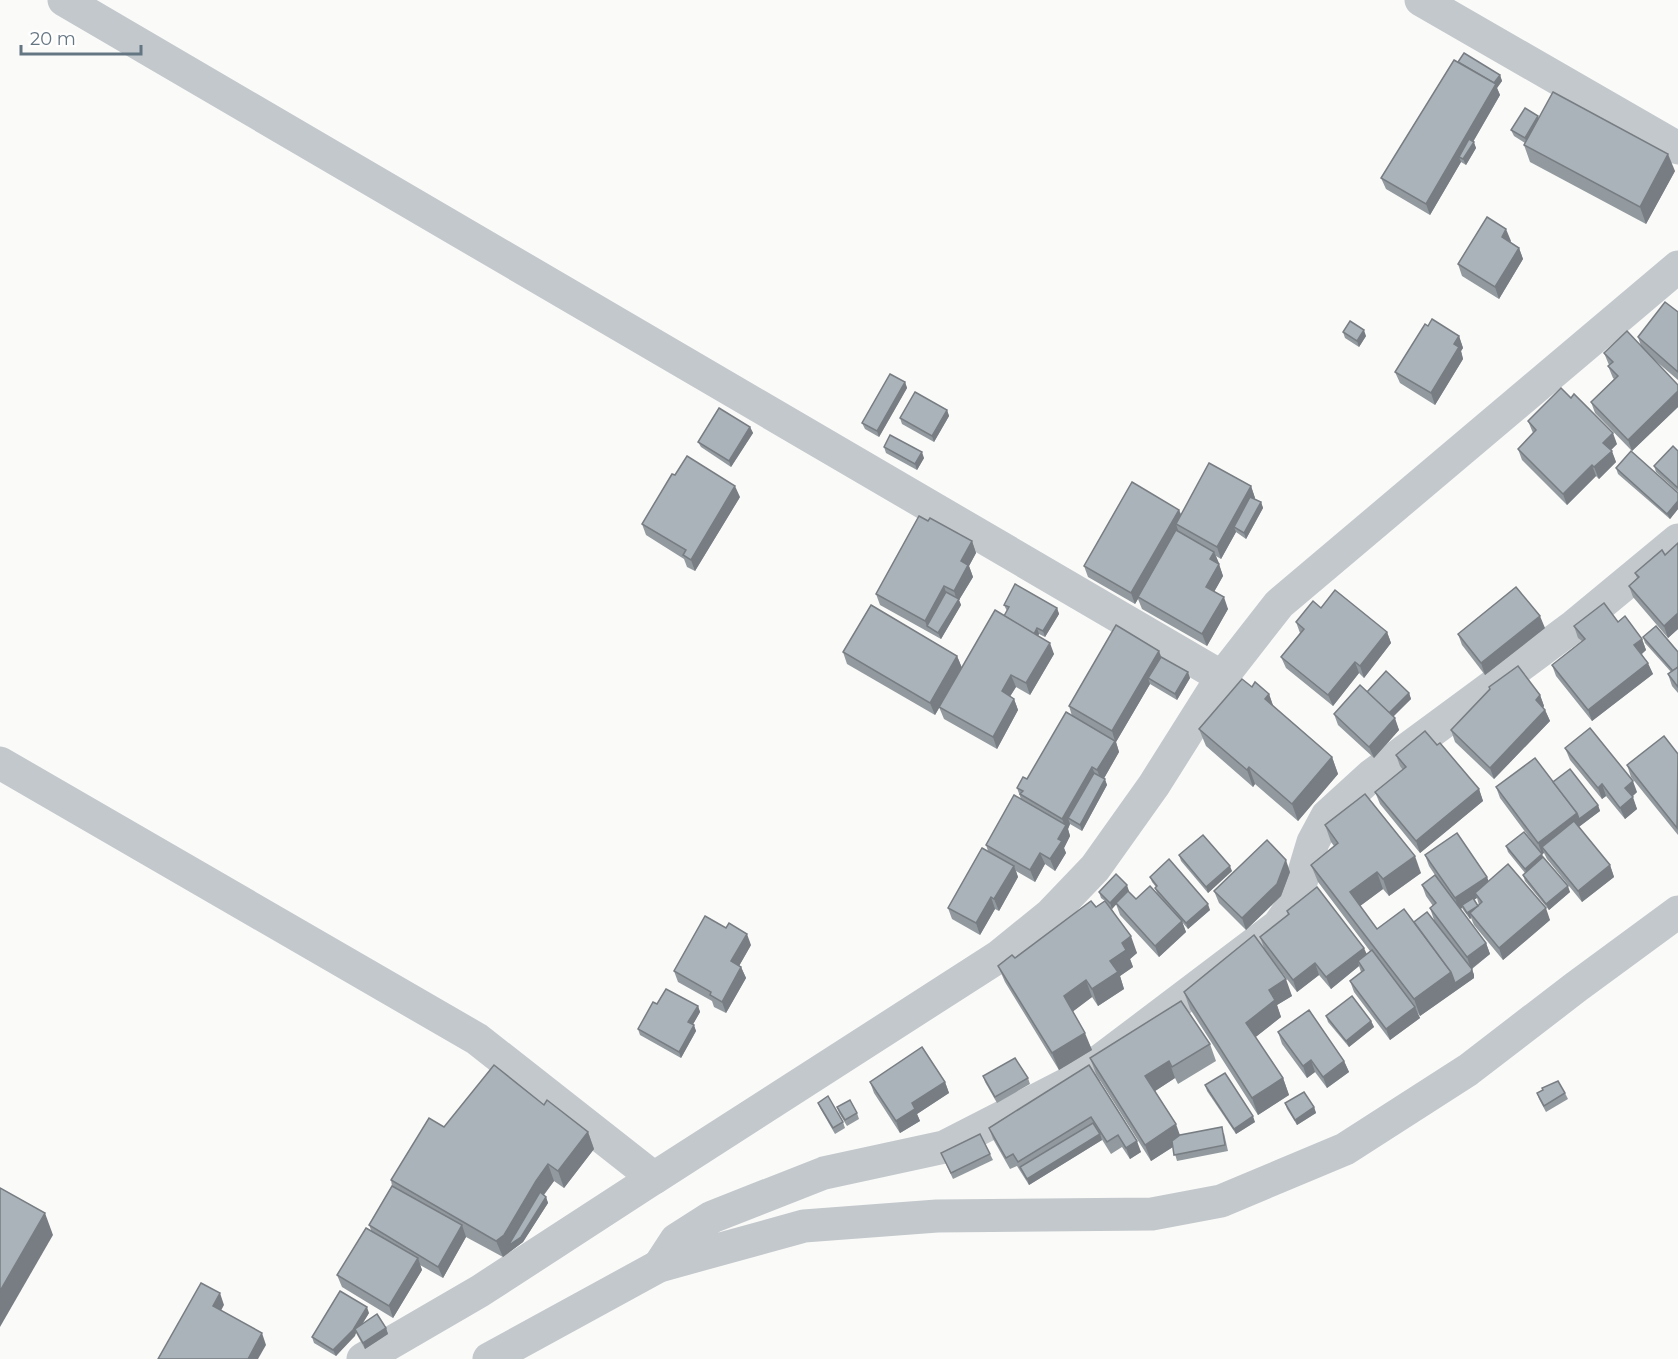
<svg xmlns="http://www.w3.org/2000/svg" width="1678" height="1359" viewBox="0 0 1678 1359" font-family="Montserrat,sans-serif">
<rect width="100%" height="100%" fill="#fafaf8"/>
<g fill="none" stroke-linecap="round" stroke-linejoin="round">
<!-- street -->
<g stroke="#c3c8cc" stroke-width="33">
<polyline points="64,0 1222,677"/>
<polyline points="1421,0 1678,148"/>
<polyline points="0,763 477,1039 654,1178 998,957 1051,914 1095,868 1154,785 1222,677 1279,604 1678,267"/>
<polyline points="659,1266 676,1240 712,1217 824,1173 944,1147 1073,1081 1278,926 1295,902 1313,842 1327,816 1372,775 1574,626 1678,540"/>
<polyline points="363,1359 480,1291 654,1178"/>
<polyline points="489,1359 659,1266 804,1226 937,1216 1152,1214 1221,1201 1345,1149 1468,1070 1576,987 1678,912"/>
</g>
</g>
<!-- wall -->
<g fill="#929a9f" fill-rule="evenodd">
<polygon points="1458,62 1500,75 1502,81 1497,88 1500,95 1473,142 1476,148 1466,165 1461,162 1430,215 1386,189 1381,178"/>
<polygon points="1511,130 1675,171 1646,224 1530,162 1524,145 1525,143 1514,136"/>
<polygon points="1511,241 1510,242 1519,248 1523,259 1499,299 1462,276 1458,264"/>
<polygon points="1678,312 1678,380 1650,356 1678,385 1678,407 1632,451 1595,413 1591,402 1614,379 1613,378 1608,366 1609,365 1604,353 1641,346 1638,337"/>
<polygon points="1428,326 1459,336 1463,348 1461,351 1463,359 1435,405 1400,383 1395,372"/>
<polygon points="1343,332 1366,336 1359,347 1345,338"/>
<polygon points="905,382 907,388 879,437 865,429 862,423"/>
<polygon points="947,410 949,416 934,442 902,424 900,418"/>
<polygon points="1528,421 1617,444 1611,450 1616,462 1599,479 1596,476 1567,505 1522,460 1518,449 1533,433"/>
<polygon points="750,427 753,433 731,467 701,447 698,442"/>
<polygon points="884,447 924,458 917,470 886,453"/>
<polygon points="1678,451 1678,492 1656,472 1654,466"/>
<polygon points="1616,468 1678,493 1678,509 1670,519 1618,474"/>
<polygon points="1251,486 1255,498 1254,499 1261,502 1263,508 1246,539 1236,532 1221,559 1216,556 1223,576 1214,592 1228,609 1207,646 1142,609 1138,599 1135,604 1088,577 1084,566 1179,510 1181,514"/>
<polygon points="740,497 695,571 687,567 684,559 646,535 642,524"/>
<polygon points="928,521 972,541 976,553 969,566 973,577 959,600 961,605 941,639 880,605 876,594"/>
<polygon points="1678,543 1678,629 1668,638 1633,597 1629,586 1637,578 1635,573 1665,555"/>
<polygon points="1004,605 1057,608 1059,614 1045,637 1039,634 1038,636 1054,654 1030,695 1016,687 1010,696 1014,699 1018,710 997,749 944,719 939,707 1004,616 1007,611"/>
<polygon points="1321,608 1387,632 1391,643 1364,678 1359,673 1333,706 1286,668 1281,657 1300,633 1296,622"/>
<polygon points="1618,622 1642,639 1646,650 1642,654 1653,674 1592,721 1556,676 1552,665 1582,641 1578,638 1574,626"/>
<polygon points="1545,628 1485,675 1462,645 1458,634"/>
<polygon points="1643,637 1678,652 1678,693 1672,686 1668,674 1671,672 1645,643"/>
<polygon points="1159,651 1161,657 1190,678 1177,700 1150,684 1116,742 1119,752 1104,778 1107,785 1082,831 1070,824 1068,829 1070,836 1064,848 1066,853 1055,871 1045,864 1035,882 1016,871 1018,877 999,911 995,909 980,935 952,919 948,908 988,851 986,845 1021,799 1017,788 1027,779 1072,716 1069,706"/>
<polygon points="843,652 957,656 962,668 935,715 847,664"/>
<polygon points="1252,687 1269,694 1273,706 1332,757 1338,774 1298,821 1255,784 1253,787 1206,746 1199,729"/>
<polygon points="1489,687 1540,695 1544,706 1543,708 1545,710 1550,721 1494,779 1455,742 1451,730 1490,690"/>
<polygon points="1367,692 1409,693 1411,699 1393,716 1399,730 1374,758 1338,725 1334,714"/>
<polygon points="1565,748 1637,792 1632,797 1637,809 1625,819 1606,796 1602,799 1570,760"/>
<polygon points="1678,754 1678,835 1631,777 1627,765"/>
<polygon points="1396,755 1479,789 1483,801 1420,853 1380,804 1375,792 1403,770 1400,766"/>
<polygon points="1553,782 1598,805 1600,811 1578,827 1610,865 1614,877 1582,902 1547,859 1544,853 1542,854 1543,857 1570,892 1549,910 1525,881 1523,875 1525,873 1508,852 1506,846 1541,853 1500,798 1496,787"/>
<path d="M1325 825 1421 873 1389 896 1383 889 1360 906 1377 929 1414 922 1434 920 1430 908 1433 906 1426 896 1422 885 1443 887 1429 866 1425 855 1487 877 1488 881 1550 920 1503 960 1474 925 1471 918 1470 919 1464 911 1462 908 1460 909 1486 943 1490 954 1472 969 1474 975V978L1420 1016 1417 1012 1420 1018 1390 1040 1354 992 1350 981 1361 972 1359 966 1331 989 1319 975 1297 992 1266 952 1292 996 1277 1005 1281 1017 1255 1037 1283 1078 1289 1095 1258 1115 1190 1009 1184 992 1264 948 1260 937 1288 915 1287 911 1367 954 1370 951 1318 882 1311 865 1334 846 1331 842ZM1477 898 1479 905H1478L1474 899Z"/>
<polygon points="1179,855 1232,871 1208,893 1181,861"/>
<polygon points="1290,872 1281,896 1246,930 1219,903 1214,891"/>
<polygon points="1150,877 1210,910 1188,929 1182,922 1186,932 1159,957 1120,915 1116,904 1112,909 1137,953 1130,959 1133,967 1120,976 1124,989 1098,1006 1092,997 1073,1011 1092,1050 1059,1070 1005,982 998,966 1015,958 1105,901 1101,898 1099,892 1129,891 1128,892 1136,899 1174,912 1157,893 1155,888 1156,887 1152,882"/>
<polygon points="751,945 739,966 741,967 746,978 726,1013 714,1007 712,1001 678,982 674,971"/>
<polygon points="698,1006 700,1012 693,1024 696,1031 681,1058 640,1035 638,1029"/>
<polygon points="1326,1016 1371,1021 1374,1027 1349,1047 1328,1022"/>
<polygon points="1278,1032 1344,1061 1349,1072 1327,1088 1315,1072 1307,1078 1282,1044"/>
<polygon points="1210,1044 1216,1061 1178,1084 1175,1078 1155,1091 1180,1135 1224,1133 1228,1151 1177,1161 1173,1147 1151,1161 1096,1074 1090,1058"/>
<polygon points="1089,1065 1141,1152 1130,1159 1122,1147 1111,1154 1101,1138 1102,1140 1029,1185 1017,1166 1010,1169 993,1139 989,1128"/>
<polygon points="983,1076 1028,1078 1030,1084 997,1103 985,1082"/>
<polygon points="870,1082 945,1082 949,1093 917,1114 920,1121 900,1133 874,1093"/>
<polygon points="1205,1085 1255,1122 1236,1134 1207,1091"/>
<polygon points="1537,1093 1565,1093 1568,1099 1546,1112 1539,1099"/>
<polygon points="818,1103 843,1122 845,1128 835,1134 820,1108"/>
<polygon points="1285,1103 1314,1107 1316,1113 1297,1125 1287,1109"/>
<polygon points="544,1105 588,1132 594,1149 564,1188 554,1181 544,1195 546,1197 548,1203 523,1242 503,1257 466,1237 443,1278 420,1265 422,1270 393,1318 342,1287 337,1275 371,1230 369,1225 392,1186 391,1180 444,1127"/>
<polygon points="837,1107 857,1113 859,1119 847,1126 839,1113"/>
<polygon points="941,1153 990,1154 993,1160 953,1179"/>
<polygon points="369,1313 363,1323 386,1328 388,1334 365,1349 356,1333 336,1356 314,1343 312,1337"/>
</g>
<!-- shaded-wall -->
<g fill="#777d82">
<polygon points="1500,75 1502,81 1497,88 1500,95 1463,159 1459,157 1461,162 1430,215 1426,204 1493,86"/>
<polygon points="1538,116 1540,122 1527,144 1525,138"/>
<polygon points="1474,142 1476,148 1466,165 1463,159"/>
<polygon points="1668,154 1675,171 1646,224 1640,207"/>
<polygon points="1506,229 1511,241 1506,249 1502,237"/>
<polygon points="1519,248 1523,259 1499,299 1495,287"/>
<polygon points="1364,330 1366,336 1359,347 1357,341"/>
<polygon points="1459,336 1463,348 1461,351 1463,359 1435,405 1431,393 1454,344"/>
<polygon points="905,382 907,388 879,437 877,431"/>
<polygon points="1678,391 1678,407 1632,451 1628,440"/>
<polygon points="947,410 949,416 934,442 932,436"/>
<polygon points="750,427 753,433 731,467 729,461"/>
<polygon points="1613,433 1617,444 1607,454 1603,443"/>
<polygon points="1612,451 1616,462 1599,479 1594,467"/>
<polygon points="922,452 924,458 917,470 915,464"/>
<polygon points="1592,465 1596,476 1567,505 1563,494"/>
<polygon points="735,486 740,497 695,571 691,560"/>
<polygon points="1251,486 1255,498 1238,529 1234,527 1236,532 1221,559 1217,547"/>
<polygon points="1678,501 1678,509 1670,519 1667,514"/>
<polygon points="1261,502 1263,508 1246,539 1244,533"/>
<polygon points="1179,510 1183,521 1176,524 1178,530 1135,604 1131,593"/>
<polygon points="972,541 976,553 969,566 973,577 959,600 961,605 941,639 938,633 957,601 954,591 961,561"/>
<polygon points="1214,552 1219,563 1215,571 1210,559"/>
<polygon points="1219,564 1223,576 1210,599 1206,587"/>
<polygon points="944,586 948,598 927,626 929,632 925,621"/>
<polygon points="1224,597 1228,609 1207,646 1202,634"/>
<polygon points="1057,608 1059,614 1045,637 1043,631"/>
<polygon points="1678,613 1678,629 1668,638 1664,626"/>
<polygon points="1540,616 1545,628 1485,675 1481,663"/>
<polygon points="1037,628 1039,634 1034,643 1032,637"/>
<polygon points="1387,632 1391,643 1364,678 1360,666"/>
<polygon points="1642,639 1646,650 1638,657 1634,645"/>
<polygon points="1050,643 1054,654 1030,695 1026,683"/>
<polygon points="1159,651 1163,662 1148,678 1150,684 1116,742 1119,752 1102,782 1097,770 1115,741 1112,731"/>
<polygon points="957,656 962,668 935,715 930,703"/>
<polygon points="1355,662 1359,673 1333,706 1328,695"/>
<polygon points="1648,663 1653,674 1592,721 1588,710"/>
<polygon points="1188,672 1190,678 1177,700 1175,694"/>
<polygon points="1011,675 1016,687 1006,703 1002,691"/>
<polygon points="1409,693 1411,699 1391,719 1389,713"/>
<polygon points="1269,694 1275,711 1265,699"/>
<polygon points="1540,695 1544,706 1540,711 1536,700"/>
<polygon points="1014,699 1018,710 997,749 993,737"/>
<polygon points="1545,710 1550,721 1494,779 1490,768"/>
<polygon points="1395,718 1399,730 1374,758 1369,747"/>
<polygon points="1332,757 1338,774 1298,821 1292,804"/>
<polygon points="1092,767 1097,779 1068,818 1070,824 1068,829 1070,836 1064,848 1066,853 1055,871 1050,859 1058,839 1065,827 1062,819"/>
<polygon points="1249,767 1255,784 1253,787 1247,770"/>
<polygon points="1105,779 1107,785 1082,831 1080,825"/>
<polygon points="1633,781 1637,792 1629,799 1625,788"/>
<polygon points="1602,784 1606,796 1602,799 1598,788"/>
<polygon points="1479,789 1483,801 1420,853 1416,841"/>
<polygon points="1633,797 1637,809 1625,819 1620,808"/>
<polygon points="1598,805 1600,811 1546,852 1542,847 1544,853 1542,854 1544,860 1527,875 1525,869 1542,854 1538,843 1577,813"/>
<polygon points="1040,853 1045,864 1035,882 1030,870"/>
<polygon points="1415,856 1421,873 1389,896 1383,879"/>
<polygon points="1286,860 1290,872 1281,896 1246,930 1242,918"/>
<polygon points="1610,865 1614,877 1582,902 1578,891"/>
<polygon points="1014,866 1018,877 999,911 994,899"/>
<polygon points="1230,866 1232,871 1208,893 1206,887"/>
<polygon points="1377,872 1383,889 1356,909 1350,892"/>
<polygon points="1487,877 1491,888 1475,893 1477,898 1463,907 1462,905 1462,908 1459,910 1455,898"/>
<polygon points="1127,885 1129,891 1112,909 1110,903"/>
<polygon points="1568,886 1570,892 1549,910 1546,904"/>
<polygon points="991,897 995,909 980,935 976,923"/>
<polygon points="1208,904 1210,910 1188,929 1186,923"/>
<polygon points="1478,906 1470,913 1471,918 1470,919 1467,913"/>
<polygon points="1546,908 1550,920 1503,960 1499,948"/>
<polygon points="1182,921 1186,932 1159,957 1155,946"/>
<polygon points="747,934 751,945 735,973 731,961"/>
<polygon points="1131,936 1137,953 1130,959 1133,967 1120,976 1124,989 1098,1006 1092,989 1122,943"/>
<polygon points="1486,943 1490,954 1471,969 1467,957"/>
<polygon points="1364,948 1369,959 1358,961 1359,966 1331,989 1326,977"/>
<polygon points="1315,963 1319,975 1297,992 1293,980"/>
<polygon points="741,967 746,978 726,1013 722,1002"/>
<polygon points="1472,969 1474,975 1474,978 1420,1016 1414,999 1451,972"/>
<polygon points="1286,979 1292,996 1277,1005 1281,1017 1252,1040 1246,1023 1269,990"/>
<polygon points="1086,980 1092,997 1071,1013 1064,996"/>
<polygon points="698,1006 700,1012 691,1028 688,1022"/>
<polygon points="1415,1007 1420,1018 1390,1040 1386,1029"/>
<polygon points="1371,1021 1374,1027 1349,1047 1346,1041"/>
<polygon points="694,1025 696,1031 681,1058 679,1052"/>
<polygon points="1085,1033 1092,1050 1059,1070 1052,1053"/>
<polygon points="1311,1060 1315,1072 1307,1078 1303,1066"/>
<polygon points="1169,1061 1175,1078 1152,1093 1145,1076"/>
<polygon points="1344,1061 1349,1072 1327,1088 1323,1077"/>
<polygon points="1283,1078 1289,1095 1258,1115 1252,1098"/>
<polygon points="945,1082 949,1093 917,1114 920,1121 900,1133 896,1121 912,1103"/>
<polygon points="1314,1107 1316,1113 1297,1125 1295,1120"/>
<polygon points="1253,1116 1255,1122 1236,1134 1234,1129"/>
<polygon points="1176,1124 1182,1141 1151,1161 1145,1145"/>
<polygon points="588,1132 594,1149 564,1188 558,1171"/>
<polygon points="1100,1134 1102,1140 1029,1185 1027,1179"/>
<polygon points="1137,1141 1141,1152 1130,1159 1126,1148"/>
<polygon points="548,1164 554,1181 542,1197 546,1197 548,1203 523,1242 503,1257 496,1241 536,1181"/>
<polygon points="45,1213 53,1235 0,1327 0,1291"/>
<polygon points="462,1225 466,1237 443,1278 438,1267"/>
<polygon points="418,1258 422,1270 393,1318 389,1306"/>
<polygon points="220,1293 224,1305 217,1318 213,1306"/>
<polygon points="367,1307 369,1313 357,1332 355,1329 356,1333 355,1336 336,1356 333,1350"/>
<polygon points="386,1328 388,1334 365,1349 363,1343"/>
<polygon points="262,1333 266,1345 258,1359 248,1359"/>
</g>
<!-- building -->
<g fill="#aab3b9" stroke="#777d82" stroke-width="1.5">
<polygon points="1464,53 1500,75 1494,83 1458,62"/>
<polygon points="1454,60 1496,84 1426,204 1381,178"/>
<polygon points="1553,92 1668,154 1640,207 1524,145"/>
<polygon points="1525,108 1538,116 1525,138 1511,130"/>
<polygon points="1469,139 1474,142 1463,159 1459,157"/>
<polygon points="1487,217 1506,229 1502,237 1519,248 1495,287 1458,264"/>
<polygon points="1665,302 1678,312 1678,372 1638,337"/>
<polygon points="1432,319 1459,336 1454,344 1459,347 1431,393 1395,372 1425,324 1428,326"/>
<polygon points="1350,321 1364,330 1357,341 1343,332"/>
<polygon points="1627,331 1678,385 1678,391 1628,440 1591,402 1618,376 1608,366 1613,362 1604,353"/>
<polygon points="890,374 905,382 877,431 862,423"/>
<polygon points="1561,388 1571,398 1574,394 1613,433 1603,443 1612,451 1594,467 1592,465 1563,494 1518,449 1536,430 1528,421"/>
<polygon points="915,392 947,410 932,436 900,418"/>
<polygon points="719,408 750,427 729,461 698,442"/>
<polygon points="890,435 922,452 915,464 884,447"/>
<polygon points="1673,446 1678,451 1678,488 1654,466"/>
<polygon points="1631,451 1678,493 1678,501 1667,514 1616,468"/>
<polygon points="687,456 735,486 691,560 683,555 686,550 642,524 672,474 675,475"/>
<polygon points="1209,463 1251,486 1217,547 1176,524"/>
<polygon points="1132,482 1179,510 1131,593 1084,566"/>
<polygon points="1250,497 1261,502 1244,533 1234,527"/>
<polygon points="919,516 928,521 930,518 972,541 961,561 968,565 954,591 944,586 925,621 876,594"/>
<polygon points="1176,530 1214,552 1210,559 1219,564 1206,587 1224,597 1202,634 1138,597"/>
<polygon points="1678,543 1678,613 1664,626 1629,586 1639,577 1635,573 1662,550 1665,555"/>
<polygon points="1015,584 1057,608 1043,631 1037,628 1034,634 1004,616 1009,607 1004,605"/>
<polygon points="1516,587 1540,616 1481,663 1458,634"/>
<polygon points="1335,590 1387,632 1360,666 1355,662 1328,695 1281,657 1304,629 1296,622 1313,601 1321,608"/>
<polygon points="946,592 959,599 938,633 927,626"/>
<polygon points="1604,603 1618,622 1625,616 1642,639 1634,645 1648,663 1588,710 1552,665 1585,639 1574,626"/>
<polygon points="871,605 957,656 930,703 843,652"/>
<polygon points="995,610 1050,643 1026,683 1011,675 1002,691 1014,699 993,737 939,707"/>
<polygon points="1116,625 1159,651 1112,731 1069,706"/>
<polygon points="1656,626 1678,652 1678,667 1673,671 1643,637"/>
<polygon points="1161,657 1188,672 1175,694 1148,678"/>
<polygon points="1518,666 1540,695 1536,700 1545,710 1490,768 1451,730 1490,689 1489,687"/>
<polygon points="1678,667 1678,687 1668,674"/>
<polygon points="1386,671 1409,693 1389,713 1367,692"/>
<polygon points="1242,679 1252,687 1255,682 1269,694 1265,699 1332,757 1292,804 1249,767 1247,770 1199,729"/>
<polygon points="1360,685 1395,718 1369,747 1334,714"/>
<polygon points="1066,712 1115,741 1097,770 1092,767 1062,819 1020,794 1023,791 1017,788 1023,777 1027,779"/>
<polygon points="1590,728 1633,781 1625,788 1633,797 1620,808 1602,784 1598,788 1565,748"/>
<polygon points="1425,731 1437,745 1440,743 1479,789 1416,841 1375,792 1406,767 1396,755"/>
<polygon points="1664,736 1678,754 1677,828 1627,765"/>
<polygon points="1535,758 1577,813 1538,843 1496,787"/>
<polygon points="1570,769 1598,805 1579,819 1577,813 1553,782"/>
<polygon points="1094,773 1105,779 1080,825 1068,818"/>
<polygon points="1365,794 1415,856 1383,879 1377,872 1350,892 1377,929 1404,909 1451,972 1414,999 1311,865 1338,843 1325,825"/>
<polygon points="1014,795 1066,825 1058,839 1062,841 1050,859 1040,853 1030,870 986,845"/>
<polygon points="1574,821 1610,865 1578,891 1542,847"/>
<polygon points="1524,832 1542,854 1525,869 1506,846"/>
<polygon points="1457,833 1487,877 1455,898 1425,855"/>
<polygon points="1203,835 1230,866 1206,887 1179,855"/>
<polygon points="1267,840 1286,860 1277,884 1242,918 1214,891"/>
<polygon points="982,848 1014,866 994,899 991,897 976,923 948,908"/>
<polygon points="1543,857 1568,886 1546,904 1523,875"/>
<polygon points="1169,859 1208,904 1186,923 1155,888 1157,886 1150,877"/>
<polygon points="1508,864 1546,908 1499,948 1470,913 1482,902 1475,893"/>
<polygon points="1116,874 1127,885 1110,903 1099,892"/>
<polygon points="1435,875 1486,943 1467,957 1430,908 1436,903 1422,885"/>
<polygon points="1150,886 1182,921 1155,946 1116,903 1128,891 1136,899"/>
<polygon points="1317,887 1364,948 1326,977 1315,963 1293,980 1260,937 1289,914 1287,911"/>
<polygon points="1473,898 1478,906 1467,913 1462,905"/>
<polygon points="1091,901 1096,907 1105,901 1131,936 1122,943 1126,950 1110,961 1118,972 1092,989 1086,980 1064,996 1085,1033 1052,1053 998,966 1012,955 1015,958"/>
<polygon points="1427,912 1472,969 1471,972 1455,983 1451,972 1414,922"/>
<polygon points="705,916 726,928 729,923 747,934 731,961 741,967 722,1002 710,995 711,992 674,971"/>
<polygon points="1254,935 1286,979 1269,990 1275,1000 1246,1023 1283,1078 1252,1098 1184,992"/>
<polygon points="1372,950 1415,1007 1386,1029 1350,981 1364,970 1358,961"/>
<polygon points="666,989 698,1006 688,1022 694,1025 679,1052 638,1029 653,1002 657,1004"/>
<polygon points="1352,996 1371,1021 1346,1041 1326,1016"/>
<polygon points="1181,1001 1210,1044 1172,1067 1169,1061 1145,1076 1176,1124 1145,1145 1090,1058"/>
<polygon points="1309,1010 1344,1061 1323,1077 1311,1060 1303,1066 1278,1032"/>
<polygon points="922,1047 945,1082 912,1103 915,1109 896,1121 870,1082"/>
<polygon points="1015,1058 1028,1078 995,1097 983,1076"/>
<polygon points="494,1065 544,1105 547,1100 588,1132 558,1171 548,1164 536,1181 504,1235 496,1241 391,1180 429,1118 444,1127"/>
<polygon points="1089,1065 1137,1141 1126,1148 1118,1135 1107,1142 1091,1117 1018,1162 1013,1154 1006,1158 989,1128"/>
<polygon points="1225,1073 1253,1116 1234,1129 1205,1085"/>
<polygon points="1558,1081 1565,1093 1544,1106 1537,1093 1543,1090 1542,1088"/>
<polygon points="1304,1092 1314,1107 1295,1120 1285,1103"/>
<polygon points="828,1096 843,1122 833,1128 818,1103"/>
<polygon points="850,1100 857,1113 845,1120 837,1107"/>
<polygon points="1093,1123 1100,1134 1027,1179 1020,1167"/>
<polygon points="1222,1127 1225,1145 1174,1155 1172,1141 1180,1135"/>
<polygon points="980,1134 990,1154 951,1173 941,1153"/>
<polygon points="392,1186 462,1225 438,1267 369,1225"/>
<polygon points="0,1188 45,1213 0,1291"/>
<polygon points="540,1192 546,1197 521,1237 508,1246"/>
<polygon points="366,1228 418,1258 389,1306 337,1275"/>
<polygon points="201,1283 220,1293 213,1306 262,1333 248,1359 158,1359"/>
<polygon points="340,1291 367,1307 353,1330 333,1350 312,1337"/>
<polygon points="377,1314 386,1328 363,1343 355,1329"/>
</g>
<!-- scale -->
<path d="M21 45v9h120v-9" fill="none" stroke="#657683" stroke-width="3"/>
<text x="30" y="45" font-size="18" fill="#657683" stroke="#ffffff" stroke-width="4.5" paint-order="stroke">20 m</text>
</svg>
